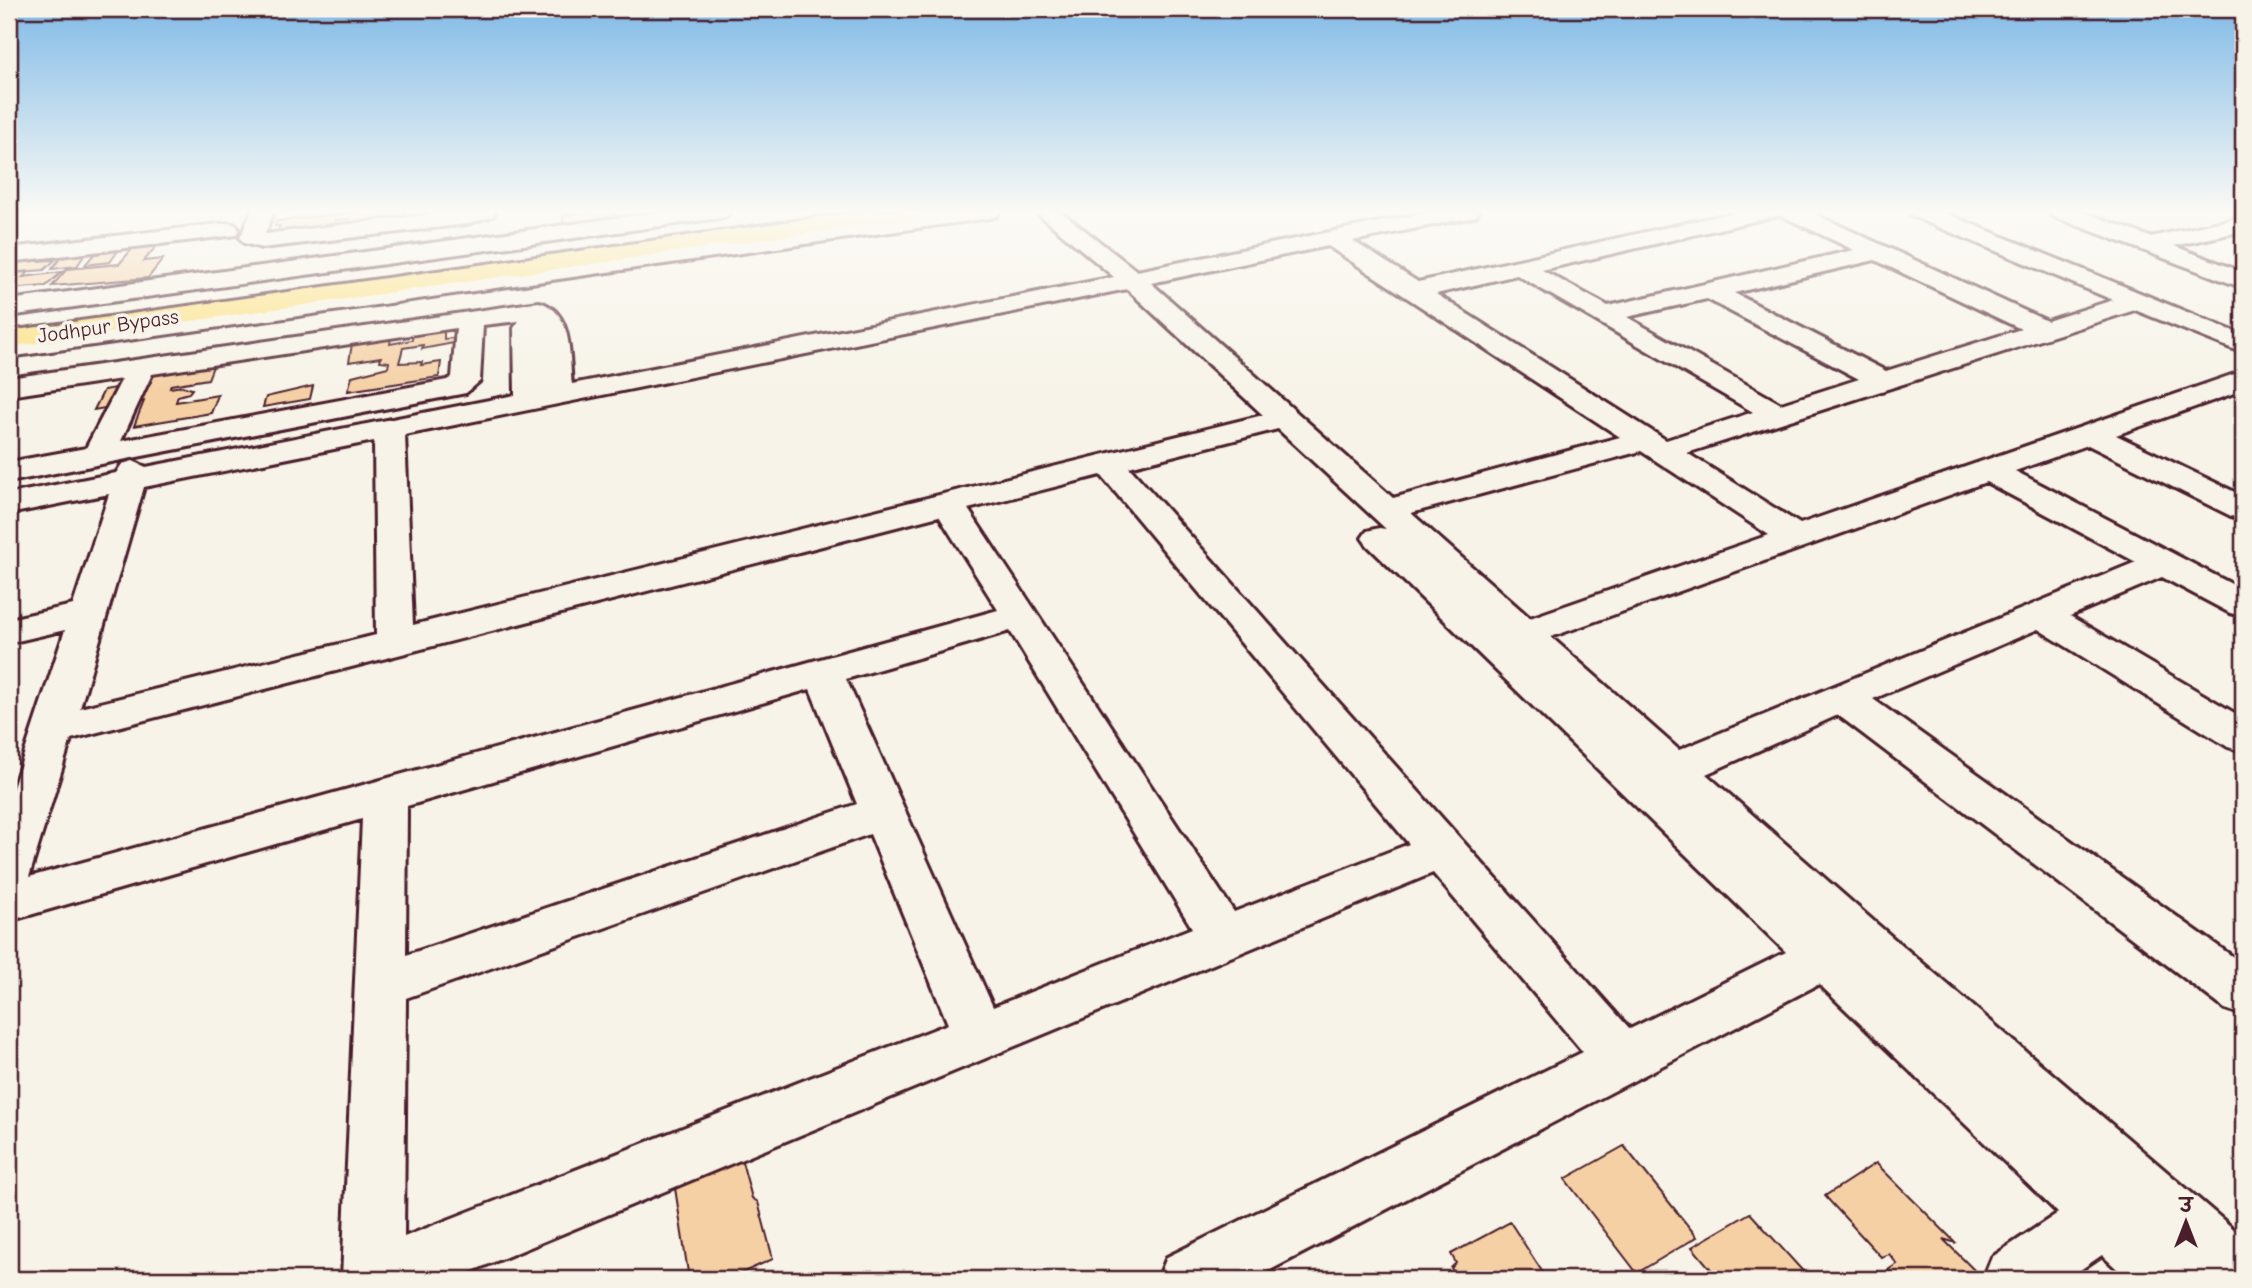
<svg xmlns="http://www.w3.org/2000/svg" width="2252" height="1288" viewBox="0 0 2252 1288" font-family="'Comic Neue','Playpen Sans Deva',sans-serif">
<rect width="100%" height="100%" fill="#f7f3e8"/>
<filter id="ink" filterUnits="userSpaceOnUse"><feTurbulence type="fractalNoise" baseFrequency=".0143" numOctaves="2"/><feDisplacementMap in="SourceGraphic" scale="14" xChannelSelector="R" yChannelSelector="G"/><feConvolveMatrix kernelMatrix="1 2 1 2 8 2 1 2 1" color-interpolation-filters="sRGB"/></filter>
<g filter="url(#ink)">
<!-- built -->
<polygon fill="#f6e8d4" points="2088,211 2243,211 2243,212 2147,233"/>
<!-- building -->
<g fill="#f5d0a5" stroke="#4a1f2b" stroke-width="2">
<polygon points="368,211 406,211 404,218 347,224 349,219 336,220 334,225 277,232 280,226 275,226 277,221"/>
<polygon points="595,211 613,211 614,218 563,224 563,215"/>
<polygon points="157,245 144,261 163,259 148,278 52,286 67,269 119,264 133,248"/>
<polygon points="88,250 77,266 52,269 64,253"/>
<polygon points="118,251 110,262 85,265 94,254"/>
<polygon points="55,260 44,270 9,273 9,267 15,262"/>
<polygon points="29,272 23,277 62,272 46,286 9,289 9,273"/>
<polygon points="444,330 444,339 454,338 454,343 422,349 423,345 403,348 399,363 422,362 421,365 441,362 439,377 348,391 352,376 388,367 389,362 380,361 381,357 349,362 352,344 391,338 390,344 412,340 412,335"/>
<polygon points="214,364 208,379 171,385 170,388 182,386 192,389 189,393 178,396 176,402 218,395 211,413 134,426 144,401 94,410 104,390 151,382 155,372"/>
<polygon points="313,386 310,399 263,407 266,397"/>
<polygon points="1624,1146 1697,1237 1637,1273 1565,1179"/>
<polygon points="741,1158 752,1198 758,1202 773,1259 728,1279 689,1279 675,1188"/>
<polygon points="1876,1163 1956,1243 1943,1239 1974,1270 1963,1279 1896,1279 1888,1270 1897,1264 1889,1254 1881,1257 1825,1196"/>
<polygon points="1750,1213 1810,1279 1719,1279 1692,1247"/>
<polygon points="1510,1222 1547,1279 1458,1279 1451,1268 1456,1263 1451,1254"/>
</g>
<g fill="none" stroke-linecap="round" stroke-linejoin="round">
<defs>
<g id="minor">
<polygon points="252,211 274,211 265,234 459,211 496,211 493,216 467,224 262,248 244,243 240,238"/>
<polygon points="668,211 730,211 727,216 719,218 9,316 9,300"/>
<polygon points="939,211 1000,211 997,216 989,218 9,357 9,341"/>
<path d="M1035 211H1060L1137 271 1433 211H1479L1476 216 1468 218 1353 241 1418 282 1741 211H1808L2047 321 2113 300 1912 216 1909 211H1940L2243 335V353L2135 310 1687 453 1800 524 2243 371V390L2116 435 2243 496V519L2231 516 2088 445 2015 471 2243 590V616L2230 613 2162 577 2070 616 2243 718V752L2228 747 2038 629 1873 699 2243 964V1015L2225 1009 1838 715 1706 774 1878 925 2243 1237V1279H2128L2102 1255 2067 1279H1983L1992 1257 2058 1213 1819 984 1253 1279H1158L1167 1257 1583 1052 1433 873 453 1279H342L362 819 9 921V800L65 630 9 643V619L73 605 109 494 9 514V494L116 473 122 464 133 461 146 467 515 395 514 328 519 321 483 325 480 381 466 393 9 482V462L86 448 122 379 9 396V378L539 302C573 311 569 355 572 384L1114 277ZM1780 215 1854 250 1608 306 1542 270ZM1328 246 1620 437 1393 498 1151 283ZM1875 260 2021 329 1886 371 1734 293ZM1517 275 1753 412 1666 440 1436 294ZM1127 289 1263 415 413 625 405 435ZM1707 299 1859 379 1781 404 1627 317ZM456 328 452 377 447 380 121 441 152 374ZM1278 429 1386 529 1379 528 1367 531 1362 538 1367 545 1786 952 1630 1029 1129 467ZM374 441 376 635 80 708 144 487ZM1641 451 1769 535 1530 618 1411 513ZM1101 475 1409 844 1234 912 968 509ZM1986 482 2136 562 1679 750 1551 637ZM939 516 998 610 29 877 71 739ZM1010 631 1192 928 993 1007 846 679ZM810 689 857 804 406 955 407 806ZM870 834 948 1024 404 1237 406 998Z"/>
<polygon points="2049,211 2081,211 2150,237 2243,217 2243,231 2174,246 2243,272 2243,288 2052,216"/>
<polygon points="228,223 236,225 239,230 236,235 9,262 9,248"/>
</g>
<polygon id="highway" points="864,211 924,211 921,216 913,218 9,347 9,331"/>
</defs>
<!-- minor casing -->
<use href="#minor" stroke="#4a1f2b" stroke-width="6"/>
<!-- highway casing -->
<use href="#highway" stroke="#4a1f2b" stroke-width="6"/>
<!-- minor -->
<use href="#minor" fill="#f7f3e8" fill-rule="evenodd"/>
<!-- highway -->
<use href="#highway" fill="#fde080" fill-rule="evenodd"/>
</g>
</g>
<!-- sky -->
<linearGradient id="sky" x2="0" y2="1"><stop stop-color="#81bae7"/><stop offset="0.54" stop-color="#fbfaf5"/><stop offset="1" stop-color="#fbfaf5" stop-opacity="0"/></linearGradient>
<rect width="2252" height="392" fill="url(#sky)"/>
<g text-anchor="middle" stroke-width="7" stroke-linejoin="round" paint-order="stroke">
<!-- far-street labels -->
<g font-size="21" fill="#4a1f2b" stroke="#f7f3e8">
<text transform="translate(108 326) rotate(-8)" y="7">Jodhpur Bypass</text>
</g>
</g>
<!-- margin -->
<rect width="2252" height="1288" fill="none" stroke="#f7f3e8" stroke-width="35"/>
<rect x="18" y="18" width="2217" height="1253" fill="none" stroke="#4a1f2b" stroke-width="2.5" filter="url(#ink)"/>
<!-- north arrow -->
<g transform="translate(2186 1222)" stroke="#f7f3e8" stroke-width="5" paint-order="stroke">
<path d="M0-5L12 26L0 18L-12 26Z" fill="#4a1f2b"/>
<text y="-10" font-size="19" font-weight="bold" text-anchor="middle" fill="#4a1f2b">उ</text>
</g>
</svg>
